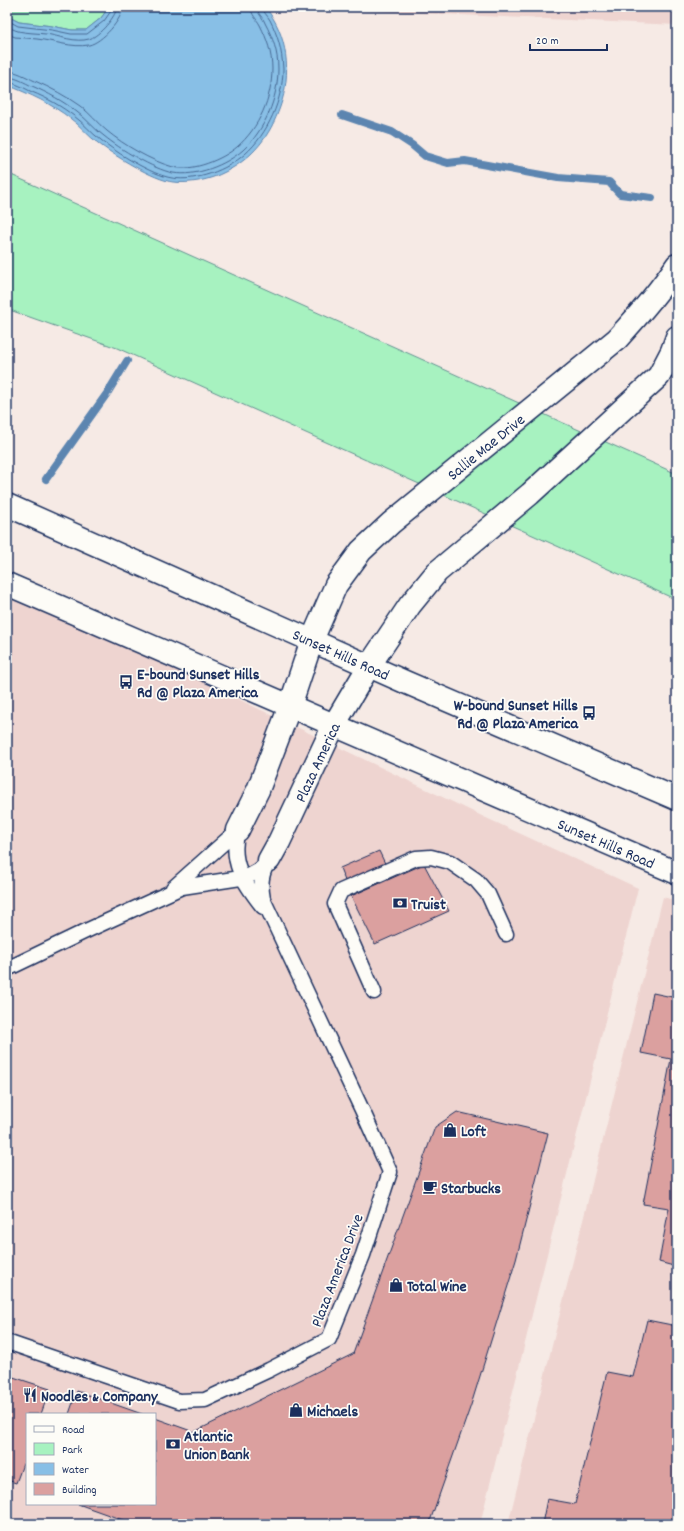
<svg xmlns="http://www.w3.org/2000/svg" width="684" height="1531" viewBox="0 0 684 1531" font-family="Dekko,sans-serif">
<rect width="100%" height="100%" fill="#f6eae5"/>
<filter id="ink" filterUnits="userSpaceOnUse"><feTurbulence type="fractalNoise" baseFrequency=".025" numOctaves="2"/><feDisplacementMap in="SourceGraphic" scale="8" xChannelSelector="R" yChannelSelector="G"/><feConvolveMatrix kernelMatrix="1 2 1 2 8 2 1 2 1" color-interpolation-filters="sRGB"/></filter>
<g filter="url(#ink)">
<!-- built -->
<g fill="#eed4d0" fill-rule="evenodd">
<polygon points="310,7 677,7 677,25 310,8"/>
<path d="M7 588 484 817 638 888 480 1524H26L7 1517ZM27 1414H155V1504H27Z"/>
<polygon points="663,897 677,901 677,1524 508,1524"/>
</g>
<!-- green -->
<g fill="#a7f2c0" stroke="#61908f">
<polygon points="7,7 109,7 101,18 86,30 72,30 52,26 19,22 7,16"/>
<polygon points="7,173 677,474 677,600 117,348 7,309"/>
</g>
<!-- water -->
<path fill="#88bfe6" stroke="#5c85b0" d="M109 7H265C288 34 292 74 280 107 270 136 253 158 225 172 210 180 190 184 173 182 154 180 113 155 98 143 88 136 81 126 71 119 52 104 30 94 7 85V16L19 22 52 26 72 30H86L101 18Z"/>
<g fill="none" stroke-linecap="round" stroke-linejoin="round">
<!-- shore -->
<g stroke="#476994" stroke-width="1">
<polyline points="7,20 18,26 52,30 71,34 87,34 104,21 111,11 112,7"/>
<path d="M7 26C11 28 14 30 18 31 27 33 37 33 46 34 59 36 76 43 89 39 99 36 116 17 117 7"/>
<path d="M7 33C10 34 12 36 15 37 22 38 30 38 37 39 54 41 72 48 89 45 102 42 122 20 123 7"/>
<path d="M7 71C17 71 26 77 35 81 51 88 66 96 80 106 90 113 97 123 107 131 124 145 151 161 173 167 193 172 223 159 237 147 259 128 272 98 272 69 272 53 267 39 260 25 257 19 251 15 251 7"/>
<path d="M7 77C16 77 25 83 32 86 48 93 63 101 77 112 87 119 94 129 104 136 120 149 153 169 173 173 196 177 226 165 243 150 265 130 278 98 278 69 278 52 273 38 265 23 263 17 257 14 257 7"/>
<path d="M7 82C16 83 24 88 32 92 47 98 61 106 74 116 84 123 91 133 101 140 117 153 152 175 172 178 196 182 227 170 245 154 268 134 283 99 283 69 282 50 278 36 270 20 267 15 263 12 262 7"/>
</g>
<!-- stream -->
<g stroke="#5c85b0" stroke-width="8">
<polyline points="342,115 392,132 412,145 425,156 448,163 465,161 558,178 609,182 620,194 652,198"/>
<polyline points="46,479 108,392 127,361"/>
</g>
</g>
<!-- building -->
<g fill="#dba09f" stroke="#1b2f5e">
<polygon points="379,851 392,878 351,896 340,868"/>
<polygon points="424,864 449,911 375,944 351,896"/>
<polygon points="653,993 677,998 677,1267 659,1262 669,1208 643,1204 671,1059 641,1053"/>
<polygon points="457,1112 548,1133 516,1260 471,1405 429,1524 134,1524 78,1504 155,1504 155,1418 194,1432 353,1354 435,1127"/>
<polygon points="647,1320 677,1326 677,1524 542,1524 547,1499 575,1504 607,1372 633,1377"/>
<polygon points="7,1375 50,1389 41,1414 27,1414 27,1453 16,1483 7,1480"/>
<polygon points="77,1391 142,1414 69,1414"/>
</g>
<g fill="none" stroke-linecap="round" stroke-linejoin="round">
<defs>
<g id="lane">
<path d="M238 830C229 862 244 883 263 907"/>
<polyline points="173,888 238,830"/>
<polyline points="7,969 88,930 182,887 247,877 258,871 267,863"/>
<polyline points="374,992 335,904 341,891 416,858 431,857 450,862 476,880 488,894 506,934"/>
<path d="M7 1342 179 1401 205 1400 269 1370 329 1339 363 1255 390 1172 363 1112 263 899C260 883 261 874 269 860"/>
</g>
<g id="street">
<path id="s1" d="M238 830 258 790 290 706 312 640 336 585 361 551 391 523 617 339C639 315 659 292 677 265"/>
<path id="s2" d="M269 860 279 842 334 725 369 666 410 605 437 572 530 494 659 376 672 351 677 337"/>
</g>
<g id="secondary">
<path id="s3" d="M7 505 405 682 677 799"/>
<path id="s4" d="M7 584 677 873"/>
</g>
</defs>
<!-- lane casing -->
<use href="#lane" stroke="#1b2f5e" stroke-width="17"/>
<!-- street casing -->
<use href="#street" stroke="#1b2f5e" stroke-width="25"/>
<!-- secondary casing -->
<use href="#secondary" stroke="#1b2f5e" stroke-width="25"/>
<!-- lane -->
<use href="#lane" stroke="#fdfcf7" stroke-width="14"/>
<!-- street -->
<use href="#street" stroke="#fdfcf7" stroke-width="22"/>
<!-- secondary -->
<use href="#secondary" stroke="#fdfcf7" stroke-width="22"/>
</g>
</g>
<!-- icons -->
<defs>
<symbol id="bus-bare" viewBox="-9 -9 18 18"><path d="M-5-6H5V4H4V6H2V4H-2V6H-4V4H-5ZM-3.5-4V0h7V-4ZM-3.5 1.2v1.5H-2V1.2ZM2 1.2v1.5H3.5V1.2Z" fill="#1b2f5e" stroke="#fdfcf7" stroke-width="2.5" paint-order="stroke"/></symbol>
<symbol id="bank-bare" viewBox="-9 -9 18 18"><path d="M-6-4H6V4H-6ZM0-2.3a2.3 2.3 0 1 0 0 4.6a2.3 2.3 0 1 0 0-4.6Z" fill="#1b2f5e" stroke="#fdfcf7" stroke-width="2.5" paint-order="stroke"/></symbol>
<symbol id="shop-bare" viewBox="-9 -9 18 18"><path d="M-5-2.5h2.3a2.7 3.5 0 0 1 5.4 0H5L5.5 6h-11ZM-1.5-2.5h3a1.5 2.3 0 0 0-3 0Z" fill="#1b2f5e" stroke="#fdfcf7" stroke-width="2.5" paint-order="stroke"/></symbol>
<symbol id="cafe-bare" viewBox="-9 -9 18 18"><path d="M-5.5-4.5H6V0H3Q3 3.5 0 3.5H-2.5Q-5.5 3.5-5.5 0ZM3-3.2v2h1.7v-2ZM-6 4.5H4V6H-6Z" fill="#1b2f5e" stroke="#fdfcf7" stroke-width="2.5" paint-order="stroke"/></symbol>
<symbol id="restaurant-bare" viewBox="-9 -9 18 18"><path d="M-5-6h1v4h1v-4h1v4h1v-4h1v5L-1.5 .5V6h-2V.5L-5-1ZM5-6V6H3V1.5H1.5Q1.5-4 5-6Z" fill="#1b2f5e" stroke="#fdfcf7" stroke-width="2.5" paint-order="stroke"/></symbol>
</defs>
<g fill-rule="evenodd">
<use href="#bus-bare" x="116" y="672" width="20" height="20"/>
<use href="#bus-bare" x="579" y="703" width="20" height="20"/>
<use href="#bank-bare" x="390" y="893" width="20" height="20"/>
<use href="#shop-bare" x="440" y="1120" width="20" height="20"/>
<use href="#cafe-bare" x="420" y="1177" width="20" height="20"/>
<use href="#shop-bare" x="386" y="1275" width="20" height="20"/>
<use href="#restaurant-bare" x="20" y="1385" width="20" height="20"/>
<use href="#shop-bare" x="286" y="1400" width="20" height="20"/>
<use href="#bank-bare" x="163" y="1434" width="20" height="20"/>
</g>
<g text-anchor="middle" stroke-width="3.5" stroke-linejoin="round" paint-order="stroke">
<!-- street labels -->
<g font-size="16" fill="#1b2f5e" stroke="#fdfcf7">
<text dy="6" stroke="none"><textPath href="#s1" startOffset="469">Sallie Mae Drive</textPath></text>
<text dy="6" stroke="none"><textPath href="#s3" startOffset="366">Sunset Hills Road</textPath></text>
<text dy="6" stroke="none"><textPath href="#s2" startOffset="109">Plaza America</textPath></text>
<text dy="6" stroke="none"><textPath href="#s4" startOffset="653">Sunset Hills Road</textPath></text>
<text transform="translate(336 1270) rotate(-69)" y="6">Plaza America Drive</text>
</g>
<!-- poi labels -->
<g font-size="16" font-weight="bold" fill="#1b2f5e" stroke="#fdfcf7" text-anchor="start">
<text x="137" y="679">E-bound Sunset Hills<tspan x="137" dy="18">Rd @ Plaza America</tspan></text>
<text x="578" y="710" text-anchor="end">W-bound Sunset Hills<tspan x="578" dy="18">Rd @ Plaza America</tspan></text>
<text x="411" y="909">Truist</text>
<text x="461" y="1136">Loft</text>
<text x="441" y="1193">Starbucks</text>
<text x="407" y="1291">Total Wine</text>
<text x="41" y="1401">Noodles &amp; Company</text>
<text x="307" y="1416">Michaels</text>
<text x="184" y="1441">Atlantic<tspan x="184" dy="18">Union Bank</tspan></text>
</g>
</g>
<!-- margin -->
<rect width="684" height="1531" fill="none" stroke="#fdfcf7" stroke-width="24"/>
<rect x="12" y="12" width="660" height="1507" fill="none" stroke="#1b2f5e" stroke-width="1.5" filter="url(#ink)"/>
<!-- legend -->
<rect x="26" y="1413" width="130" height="92" fill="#fdfcf7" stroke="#a3aaba"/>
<rect x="34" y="1426" width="20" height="6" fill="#fdfcf7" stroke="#a3aaba"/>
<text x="62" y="1433" font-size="12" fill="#1b2f5e">Road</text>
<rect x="34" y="1443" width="20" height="12" fill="#a7f2c0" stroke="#a3aaba"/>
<text x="62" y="1453" font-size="12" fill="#1b2f5e">Park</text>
<rect x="34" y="1463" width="20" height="12" fill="#88bfe6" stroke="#a3aaba"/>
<text x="62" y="1473" font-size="12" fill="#1b2f5e">Water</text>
<rect x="34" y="1483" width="20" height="12" fill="#dba09f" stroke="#a3aaba"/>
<text x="62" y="1493" font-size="12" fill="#1b2f5e">Building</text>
<!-- scale -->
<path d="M530 44v6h77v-6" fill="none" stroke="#1b2f5e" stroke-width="2"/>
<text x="536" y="44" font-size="12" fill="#1b2f5e" stroke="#fdfcf7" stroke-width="3" paint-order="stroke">20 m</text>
</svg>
